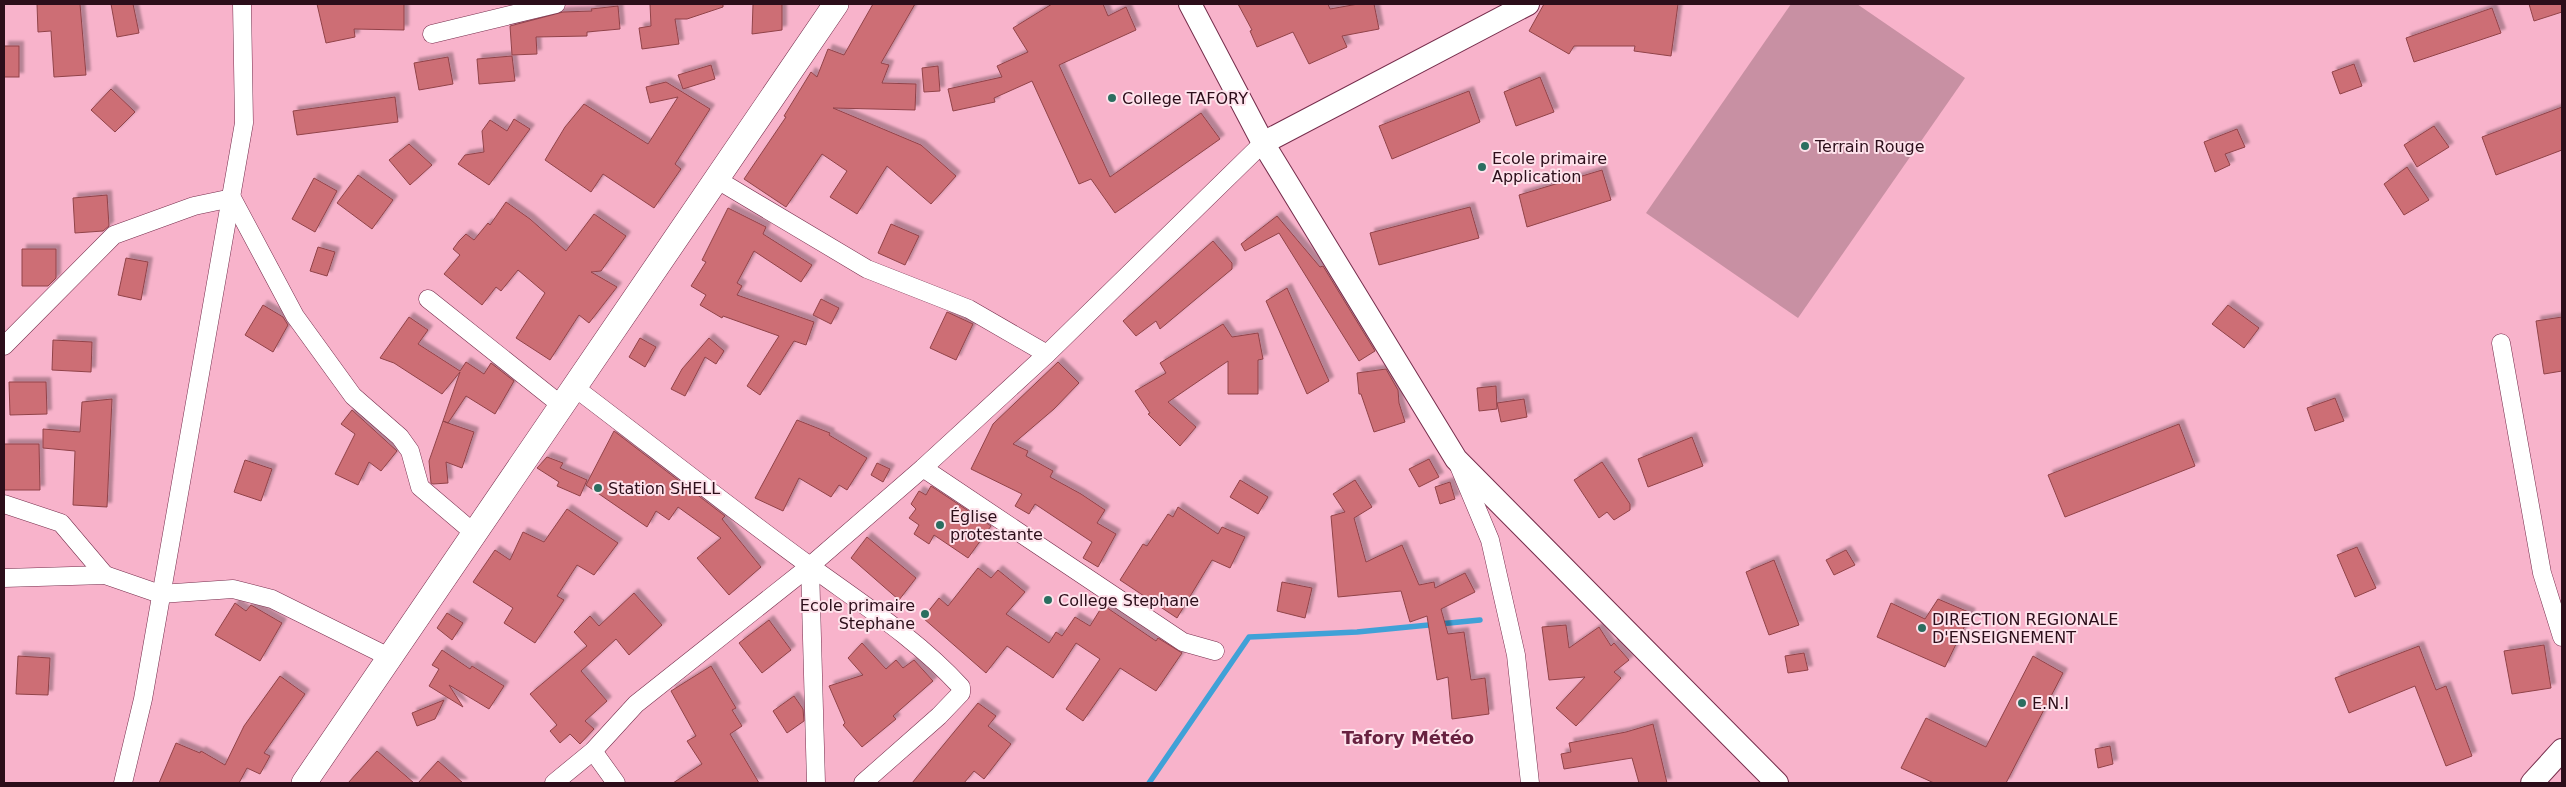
<svg xmlns="http://www.w3.org/2000/svg" width="2566" height="787" viewBox="0 0 2566 787" font-family="'DejaVu Sans',sans-serif">
<defs>
<filter id="shadow"><feDropShadow dx="4.5" dy="-4.5" stdDeviation="1" flood-color="#0004"/></filter>
</defs>
<rect width="100%" height="100%" fill="#f8b3cb"/>
<!-- park -->
<polygon fill="#c890a3" points="1791,4 1857,4 1965,78 1798,318 1646,213"/>
<g fill="none" stroke-linecap="round" stroke-linejoin="round">
<!-- stream -->
<polyline stroke="#40a1d7" stroke-width="5.5" points="1149,783 1249,637 1357,632 1480,620"/>
</g>
<!-- building -->
<g fill="#cd6e75" stroke="#914349" filter="url(#shadow)">
<polygon points="37,4 80,4 86,75 54,77 51,31 38,32"/>
<polygon points="111,4 133,4 139,33 117,37"/>
<polygon points="317,4 404,4 404,30 354,29 355,37 326,43"/>
<polygon points="650,4 723,4 723,7 687,19 675,19 679,44 642,49 639,28 651,26"/>
<polygon points="753,4 782,4 782,30 752,34"/>
<polygon points="873,4 915,4 881,63 889,65 882,83 916,84 915,110 833,108 921,145 956,176 931,204 887,166 857,214 830,197 847,171 822,154 786,207 744,179 786,117 784,116 811,72 817,77 828,49 844,55"/>
<polygon points="1052,4 1103,4 1108,16 1126,7 1136,30 1059,65 1110,177 1201,113 1220,139 1115,213 1091,179 1079,184 1032,81 994,98 995,102 953,111 948,89 1002,77 997,66 1028,52 1013,28"/>
<polygon points="1238,4 1328,4 1330,9 1358,4 1374,4 1379,29 1342,36 1347,47 1309,64 1293,32 1257,47 1250,31 1252,30"/>
<polygon points="1544,4 1678,4 1671,56 1634,51 1635,46 1574,46 1569,54 1529,31"/>
<polygon points="2529,4 2562,4 2562,12 2534,21"/>
<polygon points="618,6 620,29 587,32 587,36 536,37 537,54 512,55 510,26 563,12 592,11 591,9"/>
<polygon points="2492,8 2501,33 2414,62 2406,38"/>
<rect x="4" y="46" width="15" height="31"/>
<polygon points="512,56 515,81 479,84 477,59"/>
<polygon points="448,57 453,84 419,90 414,63"/>
<polygon points="2354,64 2362,86 2340,94 2332,72"/>
<polygon points="711,65 715,79 683,89 678,75"/>
<polygon points="938,66 940,91 924,92 922,68"/>
<polygon points="1540,77 1554,112 1516,126 1504,92"/>
<polygon points="666,82 710,109 675,164 681,169 654,208 603,174 591,192 545,160 565,127 584,104 648,144 678,97 650,103 646,87"/>
<polygon points="111,89 135,112 115,132 91,110"/>
<polygon points="1469,91 1480,122 1392,159 1379,126"/>
<polygon points="395,97 398,122 297,135 293,111"/>
<polygon points="2562,107 2562,150 2496,175 2482,137"/>
<polygon points="514,119 530,129 489,185 458,164 465,155 484,152 482,131 490,120 507,131"/>
<polygon points="2434,126 2449,147 2417,167 2404,145"/>
<polygon points="2237,129 2245,147 2225,154 2230,165 2215,172 2204,142"/>
<polygon points="409,144 432,165 410,185 389,160"/>
<polygon points="2407,167 2429,200 2404,215 2384,184"/>
<polygon points="1602,170 1611,200 1527,227 1519,195"/>
<polygon points="358,175 393,200 372,229 337,203"/>
<polygon points="314,178 337,191 315,232 292,219"/>
<polygon points="107,195 109,226 103,231 75,233 73,198"/>
<polygon points="506,202 530,219 566,251 594,214 626,236 601,271 591,272 617,287 589,323 579,315 550,360 516,338 545,293 518,270 501,291 496,287 482,305 444,274 460,255 453,249 459,241 466,234 474,240 488,223 490,225"/>
<polygon points="1470,207 1479,238 1379,265 1370,233"/>
<polygon points="728,208 766,227 763,234 812,265 801,282 754,251 737,283 742,286 737,295 814,322 806,345 794,341 760,395 747,386 779,336 723,316 722,318 700,305 706,295 691,286 706,262 702,260"/>
<polygon points="1277,216 1320,267 1323,266 1375,351 1359,361 1279,233 1245,251 1241,244"/>
<polygon points="891,224 919,236 905,265 878,253"/>
<polygon points="1213,241 1232,263 1232,269 1160,329 1156,321 1136,336 1123,321"/>
<polygon points="318,247 335,252 327,276 310,271"/>
<polygon points="22,249 56,249 56,278 48,286 22,286"/>
<polygon points="126,258 148,262 141,300 118,295"/>
<polygon points="1287,288 1329,381 1307,394 1266,301"/>
<polygon points="821,299 839,308 831,324 813,315"/>
<polygon points="263,305 283,317 288,325 273,352 245,335"/>
<polygon points="2228,305 2259,328 2244,348 2212,324"/>
<polygon points="947,312 973,324 956,360 930,348"/>
<polygon points="409,317 428,330 418,344 460,371 466,362 484,374 491,363 514,381 495,414 466,396 448,423 474,432 462,468 446,462 448,483 433,484 431,483 429,461 443,421 448,423 443,421 460,372 442,394 394,363 380,358"/>
<polygon points="2562,317 2562,371 2544,374 2536,321"/>
<polygon points="1223,324 1232,337 1258,333 1263,359 1258,360 1258,394 1228,394 1228,361 1168,402 1196,427 1180,446 1148,414 1150,413 1135,391 1166,373 1160,363"/>
<polygon points="640,338 656,347 645,367 629,357"/>
<polygon points="709,338 724,351 716,364 705,357 685,396 671,389 682,369"/>
<polygon points="53,340 92,342 91,372 52,370"/>
<polygon points="1058,362 1079,383 1054,409 1013,444 1028,451 1026,456 1053,471 1050,477 1081,494 1105,510 1097,523 1116,534 1098,567 1083,558 1092,542 1035,504 1029,514 1015,506 1022,494 971,469 993,424"/>
<polygon points="1386,369 1398,390 1399,403 1405,422 1374,432 1361,394 1359,394 1357,373"/>
<polygon points="9,382 46,382 47,414 10,415"/>
<polygon points="1496,386 1497,409 1479,411 1477,388"/>
<polygon points="2335,398 2344,421 2315,431 2307,408"/>
<polygon points="112,399 107,507 73,505 75,451 43,448 43,429 80,432 82,402"/>
<polygon points="1524,399 1527,417 1501,422 1497,403"/>
<polygon points="352,410 397,451 381,471 369,462 358,485 335,474 355,434 341,424"/>
<polygon points="797,420 830,433 829,435 867,458 847,490 839,485 831,497 799,478 783,511 755,498"/>
<polygon points="2179,424 2195,466 2065,517 2048,475"/>
<polygon points="614,431 725,516 722,519 761,567 729,595 697,558 721,538 678,507 669,520 656,511 647,527 586,485"/>
<polygon points="1692,437 1703,466 1648,487 1638,459"/>
<polygon points="4,444 39,444 40,490 4,490"/>
<polygon points="547,457 563,463 560,468 587,480 580,496 557,486 559,482 537,468"/>
<polygon points="1429,459 1439,477 1419,487 1409,469"/>
<polygon points="245,460 272,469 261,501 234,492"/>
<polygon points="1602,462 1630,504 1630,510 1614,520 1607,512 1599,518 1574,480"/>
<polygon points="877,463 890,469 883,482 871,475"/>
<polygon points="1240,480 1268,497 1258,514 1230,497"/>
<polygon points="1355,480 1372,507 1354,518 1366,562 1402,545 1419,585 1434,582 1435,588 1465,573 1475,592 1441,609 1448,634 1464,632 1471,680 1485,678 1489,714 1452,719 1448,677 1437,680 1427,616 1410,622 1401,591 1338,597 1331,516 1345,512 1333,494"/>
<polygon points="1450,482 1455,499 1440,504 1435,487"/>
<polygon points="931,486 991,526 968,558 934,535 929,544 914,534 919,525 909,518 916,509 911,504 919,491 926,495"/>
<polygon points="1178,507 1218,534 1222,527 1245,537 1230,568 1212,560 1177,618 1120,580 1143,544 1147,546 1168,514 1173,517"/>
<polygon points="567,509 618,543 594,575 577,565 557,596 564,600 535,643 504,623 513,608 473,582 495,550 510,560 523,532 544,542"/>
<polygon points="867,537 916,578 899,600 851,558"/>
<polygon points="2357,547 2376,588 2355,597 2337,555"/>
<polygon points="1846,550 1855,565 1834,575 1826,560"/>
<polygon points="1774,560 1799,625 1769,635 1746,572"/>
<polygon points="978,568 991,578 998,570 1025,592 1006,614 1049,643 1056,632 1062,636 1075,617 1090,626 1103,605 1156,641 1158,638 1182,653 1156,691 1120,668 1083,721 1066,709 1100,659 1076,643 1053,678 1007,646 986,673 923,618 939,598 948,606"/>
<polygon points="1282,582 1312,588 1305,618 1277,611"/>
<polygon points="634,593 662,625 629,655 616,639 581,671 607,701 585,721 594,729 580,744 570,734 560,743 550,731 557,725 530,694 587,646 574,632 590,616 599,626"/>
<polygon points="1938,599 1971,613 1945,667 1877,637 1891,603 1925,619"/>
<polygon points="235,603 246,611 251,605 282,623 260,661 215,635"/>
<polygon points="447,613 463,623 452,640 437,628"/>
<polygon points="769,620 791,650 762,673 739,643"/>
<polygon points="1566,625 1569,648 1599,627 1611,646 1614,643 1629,660 1614,672 1621,678 1576,726 1556,708 1585,677 1549,680 1542,627"/>
<polygon points="862,643 886,669 896,660 903,668 914,660 933,681 893,716 896,719 862,747 843,725 845,723 829,686 863,675 848,658"/>
<polygon points="2544,645 2551,688 2512,694 2504,651"/>
<polygon points="2419,646 2436,690 2446,686 2472,756 2446,766 2415,686 2349,713 2335,678"/>
<polygon points="442,650 470,669 472,666 504,686 489,709 449,685 463,707 429,686 439,669 432,665"/>
<polygon points="1804,653 1808,670 1788,673 1785,656"/>
<polygon points="18,656 50,658 48,695 16,694"/>
<polygon points="2033,656 2063,673 2006,783 1934,783 1901,768 1926,718 1986,747"/>
<polygon points="711,666 736,708 732,710 742,726 730,734 759,783 673,783 702,764 687,741 696,736 671,691"/>
<polygon points="280,676 305,694 264,753 270,756 260,774 247,768 239,783 159,783 176,743 200,753 201,751 225,765 244,726"/>
<polygon points="794,696 803,709 804,721 787,733 773,711"/>
<polygon points="444,700 435,719 417,726 412,713"/>
<polygon points="978,703 996,716 988,726 1011,744 984,779 974,771 964,783 912,783"/>
<polygon points="1653,724 1667,783 1639,783 1632,758 1564,769 1561,754 1571,752 1569,743 1626,732"/>
<polygon points="2110,746 2113,764 2098,768 2095,749"/>
<polygon points="377,751 414,783 348,783"/>
<polygon points="438,761 463,783 418,783"/>
</g>
<g fill="none" stroke-linecap="round" stroke-linejoin="round">
<defs>
<g id="minor">
<polyline points="432,34 556,4"/>
<polyline points="716,179 867,269 969,309 1047,354"/>
<polyline points="428,299 561,405"/>
<polyline points="2501,343 2542,573 2562,637"/>
<polyline points="4,346 114,235 194,206 232,198 295,316 353,396 400,437 410,451 420,487 474,533"/>
<path d="M574 387C652 446 730 508 810 566 862 604 917 639 961 687V693L939 716 863 783"/>
<polyline points="1459,466 1490,540 1516,655 1530,783"/>
<polyline points="923,468 1183,642 1215,651"/>
<polyline points="4,504 61,523 105,575"/>
<polyline points="810,566 816,783"/>
<polyline points="4,578 105,575 160,594 233,589 272,599 389,657"/>
<polyline points="593,751 616,783"/>
<polyline points="123,783 143,699 244,123 242,4"/>
<polyline points="554,783 593,751 636,704 810,566 923,468 1047,354 1263,143"/>
</g>
<g id="tertiary">
<polyline points="1190,4 1263,143 1456,459 1777,783"/>
<polyline points="1263,143 1528,4"/>
<polyline points="2532,783 2562,750"/>
</g>
<polyline id="secondary" points="304,783 836,4"/>
</defs>
<!-- minor casing -->
<use href="#minor" stroke="#762d4c" stroke-width="19"/>
<!-- tertiary casing -->
<use href="#tertiary" stroke="#762d4c" stroke-width="24"/>
<!-- secondary casing -->
<use href="#secondary" stroke="#762d4c" stroke-width="26"/>
<!-- minor -->
<use href="#minor" stroke="#fff" stroke-width="18"/>
<!-- tertiary -->
<use href="#tertiary" stroke="#fff" stroke-width="22"/>
<!-- secondary -->
<use href="#secondary" stroke="#fff" stroke-width="25"/>
</g>
<!-- markers -->
<g fill="#2b6e60" stroke="#fee2eb" stroke-width="2">
<circle cx="1112" cy="98" r="5"/>
<circle cx="1805" cy="146" r="5"/>
<circle cx="1482" cy="167" r="5"/>
<circle cx="598" cy="488" r="5"/>
<circle cx="940" cy="525" r="5"/>
<circle cx="1048" cy="600" r="5"/>
<circle cx="925" cy="614" r="5"/>
<circle cx="1922" cy="628" r="5"/>
<circle cx="2022" cy="703" r="5"/>
</g>
<g text-anchor="middle" stroke-width="4" stroke-linejoin="round" paint-order="stroke">
<!-- poi labels -->
<g font-size="16" fill="#2c0e1a" stroke="#fee2eb" text-anchor="start">
<text x="1122" y="104">College TAFORY</text>
<text x="1815" y="152">Terrain Rouge</text>
<text x="1492" y="164">Ecole primaire<tspan x="1492" dy="18">Application</tspan></text>
<text x="608" y="494">Station SHELL</text>
<text x="950" y="522">Église<tspan x="950" dy="18">protestante</tspan></text>
<text x="1058" y="606">College Stephane</text>
<text x="915" y="611" text-anchor="end">Ecole primaire<tspan x="915" dy="18">Stephane</tspan></text>
<text x="1932" y="625">DIRECTION REGIONALE<tspan x="1932" dy="18">D'ENSEIGNEMENT</tspan></text>
<text x="2032" y="709">E.N.I</text>
</g>
<!-- neighbourhood labels -->
<g font-size="18" font-weight="bold" fill="#682140" stroke="#fee2eb">
<text x="1408" y="744">Tafory Météo</text>
</g>
</g>
<!-- border -->
<rect width="2566" height="787" fill="none" stroke="#2c0e1a" stroke-width="10"/>
</svg>
